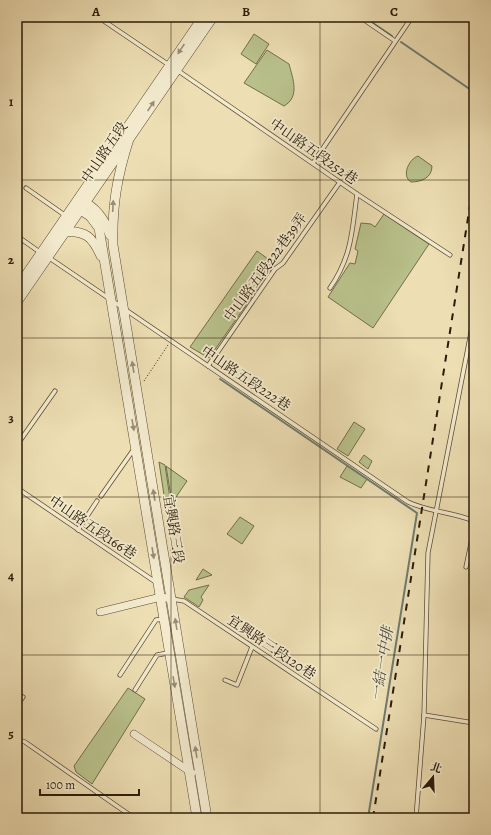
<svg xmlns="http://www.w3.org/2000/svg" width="491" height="835" viewBox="0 0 491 835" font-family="Alegreya,'Noto Serif TC',serif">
<rect width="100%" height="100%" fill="#eddeb3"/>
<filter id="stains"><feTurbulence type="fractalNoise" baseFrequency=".005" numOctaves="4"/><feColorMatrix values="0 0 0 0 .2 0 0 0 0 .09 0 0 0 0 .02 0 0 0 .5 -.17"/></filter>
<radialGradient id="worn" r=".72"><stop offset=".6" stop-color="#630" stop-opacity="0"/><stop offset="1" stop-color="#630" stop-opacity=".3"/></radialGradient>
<!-- green -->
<g fill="#b9c18b" stroke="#726e4a">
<polygon points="254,34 269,44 256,64 241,54"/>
<path d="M267 50 289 64C293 79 300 97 284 106L244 83Z"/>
<path d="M418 156 432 166C432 178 421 182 411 182 401 176 409 159 418 156Z"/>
<polygon points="384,214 429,244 373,328 328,297 350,263 355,264 358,251 355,249 361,223 371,224 375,227"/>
<polygon points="257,251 275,264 209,358 190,347"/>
<polygon points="354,422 365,429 348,456 337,449"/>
<polygon points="364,455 372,461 368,469 359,462"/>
<polygon points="159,462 165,465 171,505 167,515"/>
<polygon points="166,466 187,481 172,503"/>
<polygon points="347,466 367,479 361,488 340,477"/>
<polygon points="240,517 254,526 242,544 227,534"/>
<polygon points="203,569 212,575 196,580"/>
<polygon points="209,585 201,597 203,600 199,607 184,597 189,590"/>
<polygon points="128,688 145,699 92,784 76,772 74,766"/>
</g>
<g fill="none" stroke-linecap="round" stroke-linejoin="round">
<!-- stream -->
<g stroke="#6e7b70" stroke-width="2">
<polyline points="364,17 392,36"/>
<polyline points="401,42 474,92"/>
<polyline points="220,379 417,513 368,818"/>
</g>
<defs>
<g id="service">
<polyline points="98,17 169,65"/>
<polyline points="360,17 395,41"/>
<path d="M177 70 357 194C352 231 352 256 330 288"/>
<polyline points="313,163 412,17"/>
<polyline points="26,188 66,216"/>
<polyline points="357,194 450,255"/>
<polyline points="17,236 41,253"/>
<path d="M48 257 408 502C429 512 452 512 474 521"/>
<polyline points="208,366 275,269 283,263 340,182"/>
<polyline points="17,445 55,391"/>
<polyline points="17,488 157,583"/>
<polyline points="101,496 134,449"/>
<polyline points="78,530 97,501"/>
<polyline points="466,567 474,529"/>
<polyline points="172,599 184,601 376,729"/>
<polyline points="120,675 156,620 163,619"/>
<polyline points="225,680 237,685 252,647"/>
<polyline points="135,690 157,655 168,653"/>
<polyline points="17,705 23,697"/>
<polyline points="424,715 474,723"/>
<polyline points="17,745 22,741 25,742 134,818"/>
<polyline points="416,818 424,715 428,553 474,317"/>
</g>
<g id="minor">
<polyline points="100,612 161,597 172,599"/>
<polyline points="134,734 192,773"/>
</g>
<g id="tertiary">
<path d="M129 139C117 177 112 205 113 245L207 818"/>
<path d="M82 201C97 208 105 220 110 235"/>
<polyline points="74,206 90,216 99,228 197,818"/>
<path d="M65 232C86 230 93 238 101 256"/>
<polyline points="17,288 203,17"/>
<polyline points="17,302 213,17"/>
</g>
</defs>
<!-- service casing -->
<use href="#service" stroke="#5b4c33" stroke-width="5"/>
<!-- minor casing -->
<use href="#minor" stroke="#5b4c33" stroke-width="8"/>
<!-- tertiary casing -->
<use href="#tertiary" stroke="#5b4c33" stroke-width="10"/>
<!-- path -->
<polyline stroke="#2a1c08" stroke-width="1" stroke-dasharray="1 2" stroke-linecap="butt" points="144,381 168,345"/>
<!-- service -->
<use href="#service" stroke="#f3eace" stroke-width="3.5"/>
<!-- minor -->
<use href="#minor" stroke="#f3eace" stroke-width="7"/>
<!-- tertiary -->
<use href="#tertiary" stroke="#f3eace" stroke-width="9"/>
<!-- rail -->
<polyline stroke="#2a1c08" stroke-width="2" stroke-dasharray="7 7" stroke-linecap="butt" points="373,818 474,180"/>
</g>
<!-- one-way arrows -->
<defs><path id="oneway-solid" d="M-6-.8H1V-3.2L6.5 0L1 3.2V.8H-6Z"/></defs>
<g fill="#998d75">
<use href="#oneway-solid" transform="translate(181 49) rotate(124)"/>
<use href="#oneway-solid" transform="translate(151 106) rotate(-56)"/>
<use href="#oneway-solid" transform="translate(113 206) rotate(-87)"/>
<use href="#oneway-solid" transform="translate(133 367) rotate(-99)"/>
<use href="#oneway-solid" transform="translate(133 425) rotate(80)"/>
<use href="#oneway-solid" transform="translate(154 495) rotate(-99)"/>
<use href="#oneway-solid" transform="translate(153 553) rotate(81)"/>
<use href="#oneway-solid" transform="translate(176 624) rotate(-99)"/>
<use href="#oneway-solid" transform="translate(174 682) rotate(80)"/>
<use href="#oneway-solid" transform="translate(196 752) rotate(-99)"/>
</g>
<!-- grid -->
<path fill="none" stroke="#2a1c08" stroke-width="1" stroke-opacity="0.55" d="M171 17V818M320 17V818M17 180H474M17 338H474M17 497H474M17 655H474"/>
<g text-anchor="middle" stroke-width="3.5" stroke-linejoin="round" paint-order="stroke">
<!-- street labels -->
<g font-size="14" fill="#2a1c08" stroke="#f3eace">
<text transform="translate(314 151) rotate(35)" y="5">中山路五段252巷</text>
<text transform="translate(104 152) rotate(-56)" y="5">中山路五段</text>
<text transform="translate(265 267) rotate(-54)" y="5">中山路五段222巷39弄</text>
<text transform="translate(246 378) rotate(34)" y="5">中山路五段222巷</text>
<text transform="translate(93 527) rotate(34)" y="5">中山路五段166巷</text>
<text transform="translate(174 529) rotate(81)" y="5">宜興路三段</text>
<text transform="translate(272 647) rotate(34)" y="5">宜興路三段120巷</text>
</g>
<!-- water labels -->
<g font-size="15" font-style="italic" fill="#4c4c3c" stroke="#f3eace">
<text transform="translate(382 664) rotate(-81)" y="5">一結一中排</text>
</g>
</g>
<!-- margin -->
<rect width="491" height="835" fill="none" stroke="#eddeb3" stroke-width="44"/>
<!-- north arrow -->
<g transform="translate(433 777) rotate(19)" stroke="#f3eace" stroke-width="3" paint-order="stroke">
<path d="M0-3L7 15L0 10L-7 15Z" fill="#2a1c08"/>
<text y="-6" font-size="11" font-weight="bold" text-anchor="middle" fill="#2a1c08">北</text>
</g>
<!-- scale -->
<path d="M40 789v6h99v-6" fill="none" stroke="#2a1c08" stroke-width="2"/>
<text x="46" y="789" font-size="12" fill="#2a1c08" stroke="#f3eace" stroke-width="3" paint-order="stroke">100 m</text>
<rect x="22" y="22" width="447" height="791" fill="none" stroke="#2a1c08" stroke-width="1.5"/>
<g font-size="13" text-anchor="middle" font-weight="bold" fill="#2a1c08">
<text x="96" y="16">A</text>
<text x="246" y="16">B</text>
<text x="394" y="16">C</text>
<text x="11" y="106">1</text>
<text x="11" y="264">2</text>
<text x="11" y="422">3</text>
<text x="11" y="580">4</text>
<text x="11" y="738">5</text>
</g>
<rect width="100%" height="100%" filter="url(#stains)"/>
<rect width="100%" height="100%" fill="url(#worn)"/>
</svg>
